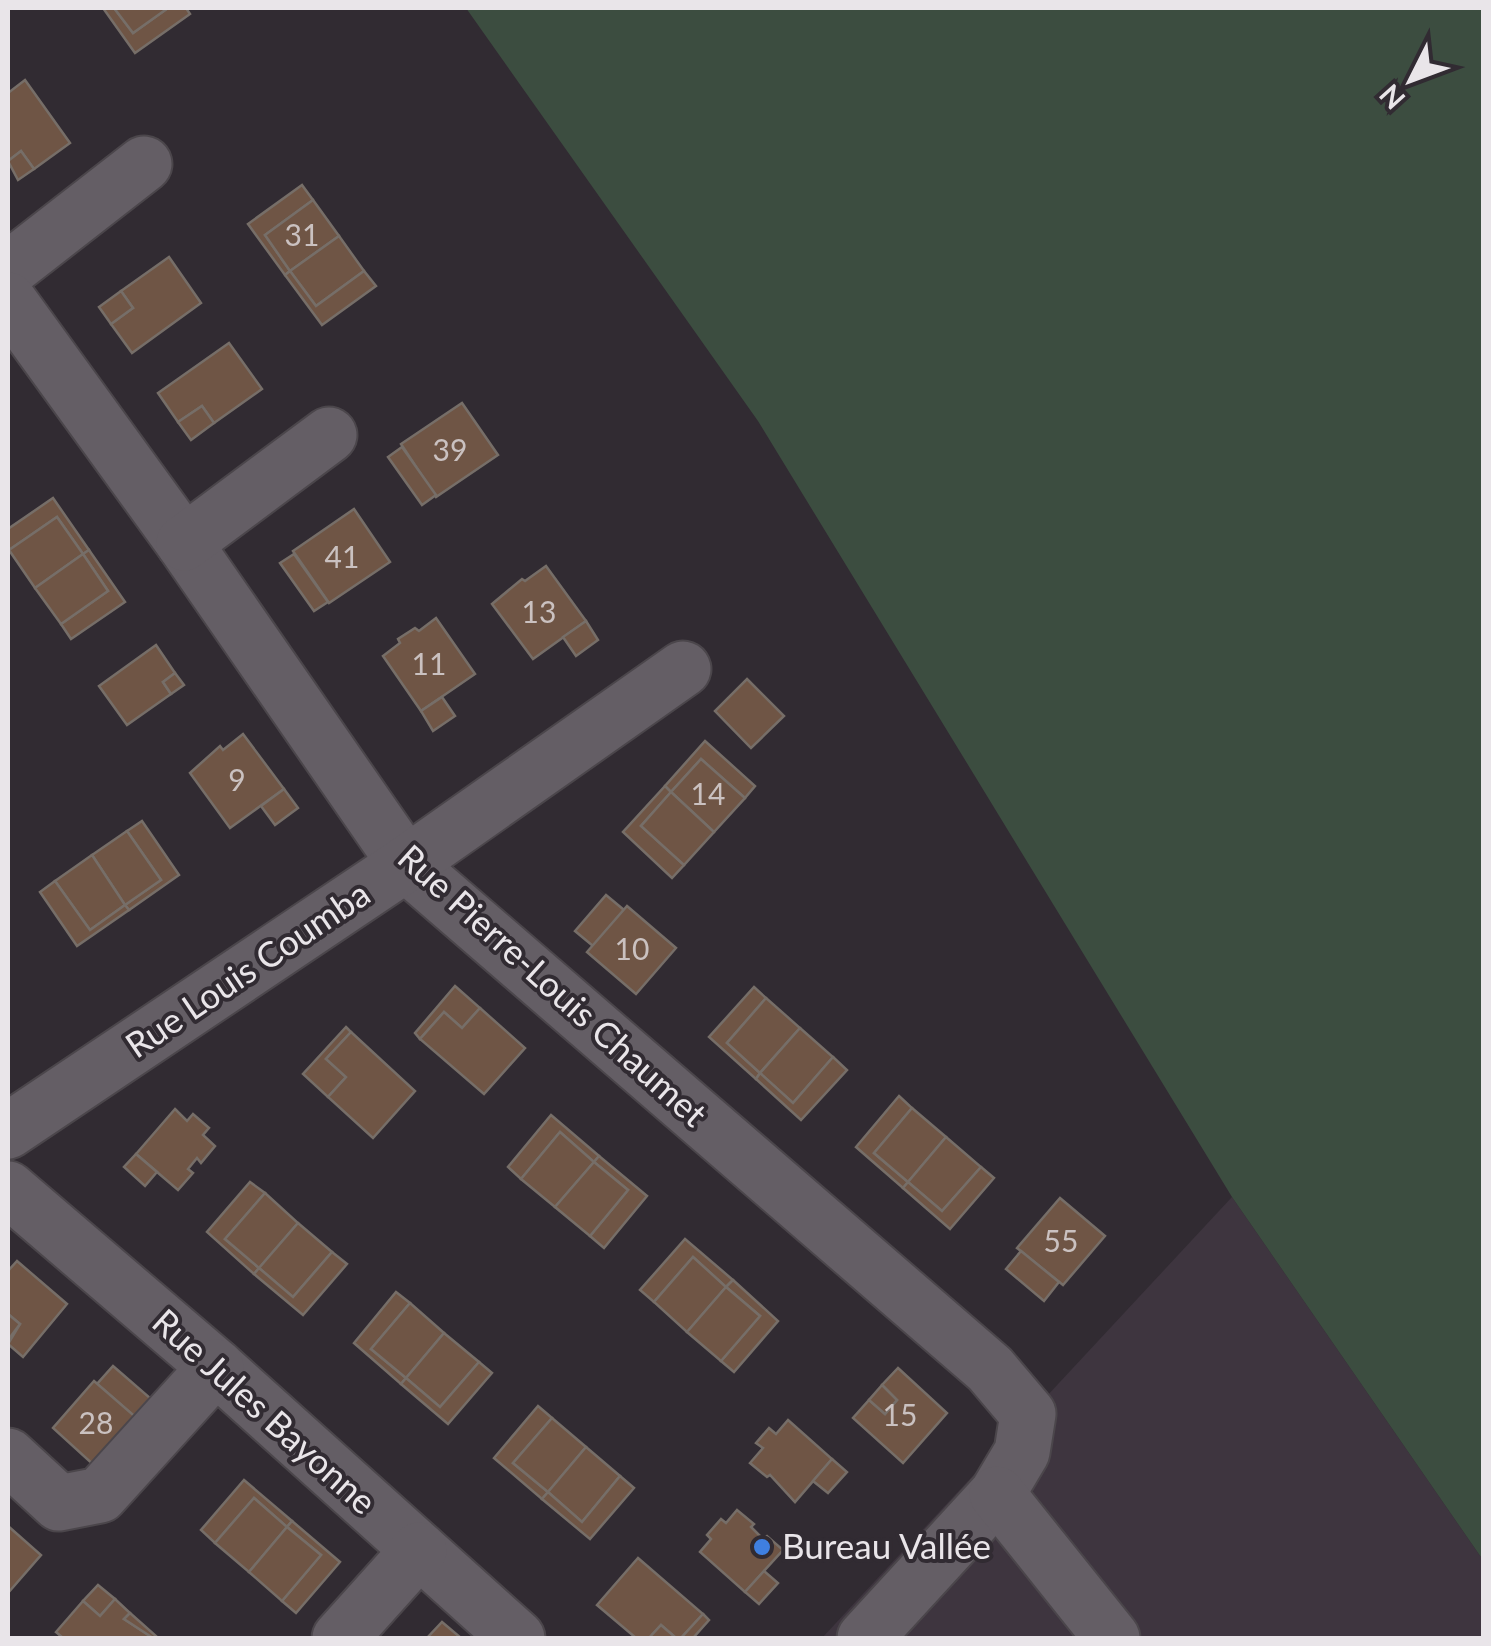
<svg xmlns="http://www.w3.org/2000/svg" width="1491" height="1646" viewBox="0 0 1491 1646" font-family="Lato,sans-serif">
<rect width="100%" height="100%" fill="#312b32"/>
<!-- built -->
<polygon fill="#3e353f" points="1232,1197 1483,1560 1483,1638 822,1638"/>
<!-- green -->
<polygon fill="#3c4d40" points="466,8 1483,8 1483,1560 1232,1197 758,421"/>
<!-- building -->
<g fill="#6f5545" stroke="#766e68" stroke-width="2.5">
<polygon points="103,8 114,8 133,33 168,8 186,8 190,14 135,53"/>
<polygon points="114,8 168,8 133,33"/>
<polygon points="25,80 70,143 34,169 21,151 8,161 8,93"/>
<polygon points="21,151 34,169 18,180 8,161"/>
<polygon points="302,185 313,200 265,235 290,271 285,275 248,224"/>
<polygon points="313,200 339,236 290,271 265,235"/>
<polygon points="339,236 364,271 316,306 290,271"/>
<polygon points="169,257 201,303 132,353 111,324 133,308 121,291"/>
<polygon points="290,271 316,306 364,271 376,286 322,325 285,275"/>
<polygon points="121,291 133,308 111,324 99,307"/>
<polygon points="229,343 262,389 214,423 202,406 178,422 158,393"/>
<polygon points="462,403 498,455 436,497 401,444"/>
<polygon points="202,406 214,423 191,440 178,422"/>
<polygon points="402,447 436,495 422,505 388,457"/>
<polygon points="53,498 89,550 83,554 57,517 9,550 8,529"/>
<polygon points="354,509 390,562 329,603 293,551"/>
<polygon points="57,517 83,554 35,588 9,550"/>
<polygon points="89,550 125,602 71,639 61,624 108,591 83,554"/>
<polygon points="83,554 108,591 61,624 35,588"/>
<polygon points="294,554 328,602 314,611 280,563"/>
<polygon points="546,566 586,621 533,659 492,604 522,579 525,581"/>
<polygon points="436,618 475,674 421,711 383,656 400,643 398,639 415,628 419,631"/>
<polygon points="586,621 598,640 576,656 563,637"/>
<polygon points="156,645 175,673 163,682 171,694 127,725 99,686"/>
<polygon points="175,673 184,685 171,694 163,682"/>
<polygon points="747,679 784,716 751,748 715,711"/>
<polygon points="442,697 455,716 433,731 421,711"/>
<polygon points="243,734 284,789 230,828 190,773 220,746 223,750"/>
<polygon points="705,741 755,786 745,798 701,759 671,792 665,786"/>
<polygon points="701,759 745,798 714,832 671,792"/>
<polygon points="665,786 671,792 641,826 684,865 672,878 623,832"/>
<polygon points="284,789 298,808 275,825 261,806"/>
<polygon points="671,792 714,832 684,865 641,826"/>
<polygon points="142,821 179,875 129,910 125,905 161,880 127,831"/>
<polygon points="127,831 161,880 125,905 92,855"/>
<polygon points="92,855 125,905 90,930 55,881"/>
<polygon points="55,881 90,930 125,905 129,910 77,946 40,892"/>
<polygon points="606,895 624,910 593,946 575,931"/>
<polygon points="627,906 676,948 636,994 587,952"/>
<polygon points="455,986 480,1008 462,1028 444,1012 420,1039 415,1033"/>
<polygon points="754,987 766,998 727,1043 760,1073 756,1079 709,1037"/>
<polygon points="766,998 800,1028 760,1073 727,1043"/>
<polygon points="480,1008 525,1048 484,1094 420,1039 444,1012 462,1028"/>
<polygon points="346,1027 351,1032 326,1059 346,1077 328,1097 303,1074"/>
<polygon points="800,1028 833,1057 793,1103 760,1073"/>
<polygon points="351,1032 415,1091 373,1138 328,1097 346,1077 326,1059"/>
<polygon points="833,1057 847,1070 801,1120 756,1079 760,1073 793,1103"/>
<polygon points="899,1096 912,1108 874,1153 908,1182 903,1188 856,1147"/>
<polygon points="912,1108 946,1137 908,1182 874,1153"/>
<polygon points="175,1109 187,1121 193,1114 209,1128 203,1135 215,1146 201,1163 197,1158 188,1169 193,1173 178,1190 136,1154"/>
<polygon points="551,1115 599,1156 594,1162 560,1132 521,1179 508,1167"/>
<polygon points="560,1132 594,1162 555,1207 521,1179"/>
<polygon points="946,1137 981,1167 942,1211 908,1182"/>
<polygon points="136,1154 157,1172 145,1186 124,1167"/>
<polygon points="599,1156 647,1196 604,1248 590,1236 628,1190 594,1162"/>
<polygon points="594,1162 628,1190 590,1236 555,1207"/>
<polygon points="981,1167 994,1178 950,1229 903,1188 908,1182 942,1211"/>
<polygon points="250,1182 265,1193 225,1239 259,1268 254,1274 207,1232"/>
<polygon points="265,1193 298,1223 259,1268 225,1239"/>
<polygon points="1060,1198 1105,1236 1063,1285 1017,1248"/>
<polygon points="298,1223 332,1252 293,1297 259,1268"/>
<polygon points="685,1239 733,1280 726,1287 693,1257 654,1302 640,1290"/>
<polygon points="1021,1251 1059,1282 1044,1301 1006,1269"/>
<polygon points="332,1252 347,1264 303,1315 254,1274 259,1268 293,1297"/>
<polygon points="693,1257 726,1287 687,1332 654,1302"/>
<polygon points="17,1261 67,1304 23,1357 8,1344 20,1324 8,1314 8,1271"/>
<polygon points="733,1280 778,1321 734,1372 721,1361 760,1316 726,1287"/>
<polygon points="726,1287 760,1316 721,1361 687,1332"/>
<polygon points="396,1292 410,1303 371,1349 406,1378 401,1384 354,1343"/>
<polygon points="410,1303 444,1333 406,1378 371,1349"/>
<polygon points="8,1314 20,1324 8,1340"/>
<polygon points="444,1333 479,1362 440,1407 406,1378"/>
<polygon points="479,1362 492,1373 448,1424 401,1384 406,1378 440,1407"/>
<polygon points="113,1366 150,1398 134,1416 97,1384"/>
<polygon points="898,1368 947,1413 903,1463 853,1418 869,1400 885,1414 897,1400 882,1385"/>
<polygon points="94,1381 139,1420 97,1468 53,1428"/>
<polygon points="882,1385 897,1400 885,1414 869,1400"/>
<polygon points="538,1406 552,1418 513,1463 548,1492 542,1499 494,1458"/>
<polygon points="552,1418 586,1447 548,1492 513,1463"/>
<polygon points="788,1420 832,1459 795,1502 770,1475 767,1477 750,1463 763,1448 756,1443 769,1428 776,1434"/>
<polygon points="586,1447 620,1476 582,1522 548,1492"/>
<polygon points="832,1459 847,1472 828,1493 813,1481"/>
<polygon points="620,1476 634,1488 590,1539 542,1499 548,1492 582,1522"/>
<polygon points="244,1480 292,1521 287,1527 254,1498 215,1543 201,1530"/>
<polygon points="254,1498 287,1527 249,1572 215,1543"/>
<polygon points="737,1510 754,1524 751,1527 763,1539 767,1536 783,1550 745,1592 700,1552 711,1539 707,1535 721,1519 726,1523"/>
<polygon points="292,1521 340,1562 296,1613 282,1601 321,1555 287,1527"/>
<polygon points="8,1526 41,1555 8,1593"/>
<polygon points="287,1527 321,1555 282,1601 249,1572"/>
<polygon points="638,1558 703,1614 681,1638 676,1638 661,1625 649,1638 636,1638 597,1605"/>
<polygon points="764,1571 778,1583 759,1604 745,1592"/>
<polygon points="98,1585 115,1599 100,1616 83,1601"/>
<polygon points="115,1599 130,1613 124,1619 153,1638 63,1638 56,1632 83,1601 100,1616"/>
<polygon points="130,1613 156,1636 153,1638 124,1619"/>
<polygon points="703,1614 709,1620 693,1638 681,1638"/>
<polygon points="442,1622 461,1638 427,1638"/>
<polygon points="661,1625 676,1638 649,1638"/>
</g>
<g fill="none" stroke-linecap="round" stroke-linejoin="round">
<defs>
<g id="minor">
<polyline points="8,270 144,164"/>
<polyline points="8,300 184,543 406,864 990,1369 1028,1414 1022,1452 997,1494 865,1638"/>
<polyline points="184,543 329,435"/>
<polyline points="8,1131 406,864 683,669"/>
<polyline points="8,1189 216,1367 517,1638"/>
<polyline points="8,1456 59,1503 100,1495 216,1367"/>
<polyline points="997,1494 1112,1638"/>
<polyline points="340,1638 419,1550"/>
</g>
</defs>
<!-- minor casing -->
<use href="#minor" stroke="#4b464b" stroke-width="59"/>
<!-- minor -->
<use href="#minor" stroke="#645e65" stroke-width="55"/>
</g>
<!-- markers -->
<circle fill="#3f7fe0" stroke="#312b32" stroke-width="4" cx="762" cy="1547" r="10"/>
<g text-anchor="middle" stroke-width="8" stroke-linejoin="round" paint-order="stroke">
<!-- number labels -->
<g font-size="30" fill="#cac1c0">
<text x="302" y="246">31</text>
<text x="450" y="461">39</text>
<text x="342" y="568">41</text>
<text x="539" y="623">13</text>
<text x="429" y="675">11</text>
<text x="237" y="791">9</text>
<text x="708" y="805">14</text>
<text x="632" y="960">10</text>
<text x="1061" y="1252">55</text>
<text x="900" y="1426">15</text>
<text x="96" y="1434">28</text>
</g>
<!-- street labels -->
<g font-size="35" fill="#e9e5e9" stroke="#312b32">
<text transform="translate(248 970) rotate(-34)" y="12">Rue Louis Coumba</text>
<text transform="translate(552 986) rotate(42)" y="12">Rue Pierre-Louis Chaumet</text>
<text transform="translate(264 1412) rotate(42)" y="12">Rue Jules Bayonne</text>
</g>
<!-- poi labels -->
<g font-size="35" fill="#e9e5e9" stroke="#312b32" text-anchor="start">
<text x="782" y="1559">Bureau Vallée</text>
</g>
</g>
<!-- border -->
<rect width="1491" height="1646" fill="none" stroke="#e9e5e9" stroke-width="20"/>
<!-- north arrow -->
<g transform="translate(1411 80) rotate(228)" stroke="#312b32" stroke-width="8" paint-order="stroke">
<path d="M0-8L18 38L0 25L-18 38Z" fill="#e9e5e9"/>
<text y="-15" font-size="28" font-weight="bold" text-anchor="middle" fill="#e9e5e9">N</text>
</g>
</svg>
